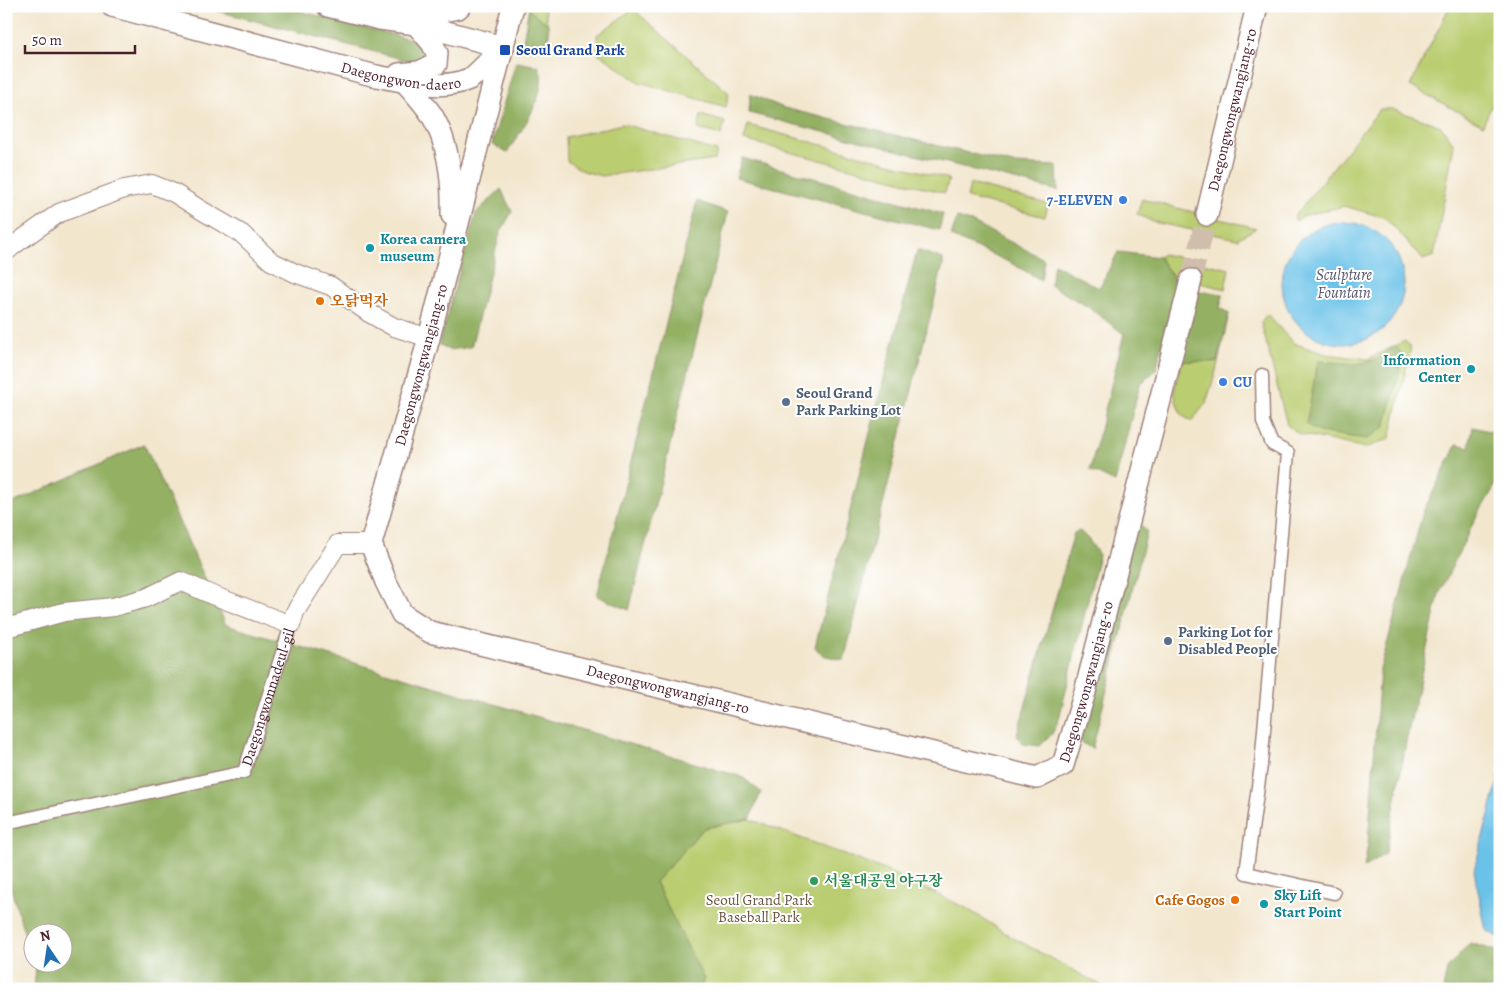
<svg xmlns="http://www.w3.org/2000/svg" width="1506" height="995" viewBox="0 0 1506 995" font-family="Alegreya,'Noto Serif KR',serif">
<rect width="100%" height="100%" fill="#fff"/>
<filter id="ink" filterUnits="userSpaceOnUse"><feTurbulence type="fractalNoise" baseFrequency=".02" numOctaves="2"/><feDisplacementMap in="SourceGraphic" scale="10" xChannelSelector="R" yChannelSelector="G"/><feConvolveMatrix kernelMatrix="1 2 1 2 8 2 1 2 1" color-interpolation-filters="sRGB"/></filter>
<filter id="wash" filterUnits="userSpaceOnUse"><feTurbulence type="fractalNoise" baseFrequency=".0096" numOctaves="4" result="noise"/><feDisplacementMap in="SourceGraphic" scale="20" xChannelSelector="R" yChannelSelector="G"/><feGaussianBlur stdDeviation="1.12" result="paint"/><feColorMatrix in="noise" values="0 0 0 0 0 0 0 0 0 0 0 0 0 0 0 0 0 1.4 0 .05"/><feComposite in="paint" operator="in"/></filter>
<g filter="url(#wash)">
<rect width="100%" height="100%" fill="#f2e6cd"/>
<!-- green -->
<g fill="#bacd71" stroke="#82764e">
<polygon points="529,6 544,6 549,31 549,44 543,48 528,45 523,42"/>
<polygon points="1450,6 1500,6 1500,87 1483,125 1410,86"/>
<polygon points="633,9 729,93 726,107 639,82 598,53 597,35"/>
<polygon points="1380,109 1392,109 1441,126 1454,144 1434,256 1423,260 1386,218 1344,206 1303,216 1296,221 1294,217"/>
<polygon points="701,115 725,122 721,135 698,129"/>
<polygon points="623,124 717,151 715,160 601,176 583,171 567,161 566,137"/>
<polygon points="748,125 949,179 945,193 744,140"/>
<polygon points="970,184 1048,204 1045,217 967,198"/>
<polygon points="1142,199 1256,228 1237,239 1153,222 1137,214"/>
<polygon points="1163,254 1229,269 1225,289 1172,276 1159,257"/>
<path d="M1197 291 1223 294 1220 308 1229 314 1216 371 1206 403 1192 421C1179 417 1177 405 1174 392Z"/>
<polygon points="1267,314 1293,343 1326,354 1368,359 1405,341 1411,348 1390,438 1366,448 1299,434 1287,425 1261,322"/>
<polygon points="750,819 885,870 966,908 1010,936 1104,987 1102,989 700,989 703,979 655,882 704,828"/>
</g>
<!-- forest -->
<g fill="#93b063" stroke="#6e6847">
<polygon points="198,6 280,6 418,41 424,50 421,60 410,61"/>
<polygon points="529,10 548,24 549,44 543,48 528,45 523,42"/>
<path d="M516 62 538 66C552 88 519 134 507 153L492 144Z"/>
<polygon points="750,94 784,108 1013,164 1057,166 1058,191 749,113"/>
<polygon points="742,158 943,214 939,230 736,178"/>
<polygon points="501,189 512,212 500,233 471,347 449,350 439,344 476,213"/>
<polygon points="697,201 728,212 629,610 597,596"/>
<polygon points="957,218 971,222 1044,259 1041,280 1011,263 951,236"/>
<polygon points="917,250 943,259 943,265 844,660 822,655 815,647"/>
<polygon points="1118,252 1159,257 1176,282 1156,370 1140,384 1115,482 1090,470 1124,334 1088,307 1050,285 1054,264 1099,288"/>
<polygon points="1197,291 1223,294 1220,308 1229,314 1217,362 1181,361"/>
<polygon points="1395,346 1404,355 1385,427 1367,439 1319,432 1306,424 1318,361 1357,364 1377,359"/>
<polygon points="1473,427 1500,434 1500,478 1475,519 1439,594 1407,737 1386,853 1364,868 1368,844 1380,670 1423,512 1457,444 1469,447"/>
<polygon points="144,444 226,625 742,777 761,792 750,819 704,828 655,882 704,979 700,989 34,989 36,968 34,963 62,962 62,932 32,932 32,958 6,873 6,506"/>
<polygon points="1136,520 1147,532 1092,749 1080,741"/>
<polygon points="1080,531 1089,540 1099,555 1059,719 1052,734 1040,746 1023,744 1017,735 1074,533"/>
<polygon points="1470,943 1500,952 1500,989 1443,989 1447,969"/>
</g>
<!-- water -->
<g fill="#6bc2e8" stroke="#5a708a">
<circle cx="1343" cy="283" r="61"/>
<polygon points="1500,774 1500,938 1486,930 1474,870"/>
</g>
</g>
<g filter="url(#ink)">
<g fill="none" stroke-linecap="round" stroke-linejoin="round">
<!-- tertiary-tunnel -->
<polyline stroke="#d0bead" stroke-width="21" stroke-dasharray="21 11" stroke-linecap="butt" points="1191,280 1207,215"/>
<defs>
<g id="pedestrian">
<polyline points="1262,375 1263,422 1272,444 1288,453 1261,765 1246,873 1334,893"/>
<path id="s1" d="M6 823 244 772 291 625"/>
</g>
<g id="minor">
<polyline points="6,252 14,245 59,213 124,189 152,184 174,193 201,210 242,234 271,261 295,273 331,286 369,313 394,327 429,338"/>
<polyline points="6,628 64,612 113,607 146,598 181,581 212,595 291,625 295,612 338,544 371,544"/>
</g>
<g id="tertiary">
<path id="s2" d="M112 6 376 76C403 81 443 91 469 79 475 77 496 54 503 47"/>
<polyline points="328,6 380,19 416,24 503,47"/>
<path id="s3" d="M513 6 429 338 371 544 386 582 402 614 430 632 1037 778 1063 765 1085 692 1191 280"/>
<polyline points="405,16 418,16 458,8 460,6"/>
<polyline points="399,74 419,72 436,64 437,53 432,43 416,24"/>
<path d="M404 81C415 93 425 104 433 117 450 147 453 182 452 215"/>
<path id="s4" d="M1207 215 1257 6"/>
</g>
</defs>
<!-- pedestrian casing -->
<use href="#pedestrian" stroke="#9e827c" stroke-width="15"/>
<!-- minor casing -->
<use href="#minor" stroke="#9e827c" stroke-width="20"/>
<!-- tertiary casing -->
<use href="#tertiary" stroke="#9e827c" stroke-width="24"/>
<!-- pedestrian -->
<use href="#pedestrian" stroke="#fff" stroke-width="12"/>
<!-- minor -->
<use href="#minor" stroke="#fff" stroke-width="18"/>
<!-- tertiary -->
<use href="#tertiary" stroke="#fff" stroke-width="21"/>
</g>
</g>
<!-- markers -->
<rect fill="#1a4fb4" stroke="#fff" stroke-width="2" x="499" y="44" width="12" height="12" rx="2.5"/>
<g fill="#3f7fe0" stroke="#fff" stroke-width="2">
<circle cx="1123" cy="200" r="5"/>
<circle cx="1223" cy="382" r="5"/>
</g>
<g fill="#0f9aa8" stroke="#fff" stroke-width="2">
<circle cx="370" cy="248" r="5"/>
<circle cx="1471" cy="369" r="5"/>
<circle cx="1264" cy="904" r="5"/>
</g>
<g fill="#e8710a" stroke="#fff" stroke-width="2">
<circle cx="320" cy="301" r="5"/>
<circle cx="1235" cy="900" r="5"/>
</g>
<g fill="#5c6f8a" stroke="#fff" stroke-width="2">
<circle cx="786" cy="402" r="5"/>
<circle cx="1168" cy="641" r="5"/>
</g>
<circle fill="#2e9e5b" stroke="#fff" stroke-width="2" cx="814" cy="881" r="5"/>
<g text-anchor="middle" stroke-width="4" stroke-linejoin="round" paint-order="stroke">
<!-- transit labels -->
<g font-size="15" font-weight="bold" fill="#164399" stroke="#fff" text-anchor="start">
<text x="516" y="55">Seoul Grand Park</text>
</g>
<!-- street labels -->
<g font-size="15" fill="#4a1f2b" stroke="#fff">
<text dy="5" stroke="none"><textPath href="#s2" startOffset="298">Daegongwon-daero</textPath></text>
<text dy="5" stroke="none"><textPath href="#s4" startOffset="108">Daegongwongwangjang-ro</textPath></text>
<text transform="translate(421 365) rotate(-75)" y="5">Daegongwongwangjang-ro</text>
<text dy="5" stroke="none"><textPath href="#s3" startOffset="1406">Daegongwongwangjang-ro</textPath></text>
<text dy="5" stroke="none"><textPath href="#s3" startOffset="911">Daegongwongwangjang-ro</textPath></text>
<text dy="5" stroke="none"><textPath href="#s1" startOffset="322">Daegongwonnadeul-gil</textPath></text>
</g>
<!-- shop labels -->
<g font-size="15" font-weight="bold" fill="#366cbe" stroke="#fff" text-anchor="end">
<text x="1113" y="205">7-ELEVEN</text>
<text x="1233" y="387" text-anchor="start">CU</text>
</g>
<!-- culture labels -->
<g font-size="15" font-weight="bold" fill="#0d838f" stroke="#fff" text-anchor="start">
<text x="380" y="244">Korea camera<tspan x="380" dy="17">museum</tspan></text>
<text x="1461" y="365" text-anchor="end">Information<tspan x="1461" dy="17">Center</tspan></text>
<text x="1274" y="900">Sky Lift<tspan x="1274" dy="17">Start Point</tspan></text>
</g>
<!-- food labels -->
<g font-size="15" font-weight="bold" fill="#c56008" stroke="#fff" text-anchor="start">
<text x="330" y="306">오닭먹자</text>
<text x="1225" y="905" text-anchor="end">Cafe Gogos</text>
</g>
<!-- service labels -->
<g font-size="15" font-weight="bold" fill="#4e5e75" stroke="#fff" text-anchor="start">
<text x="796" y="398">Seoul Grand<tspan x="796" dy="17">Park Parking Lot</tspan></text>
<text x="1178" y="637">Parking Lot for<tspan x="1178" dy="17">Disabled People</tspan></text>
</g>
<!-- leisure labels -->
<g font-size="15" font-weight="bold" fill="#27864d" stroke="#fff" text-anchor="start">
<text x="824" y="886">서울대공원 야구장</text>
</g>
<!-- park labels -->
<g font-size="15" fill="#6c5340" stroke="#fff">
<text x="759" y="905">Seoul Grand Park<tspan x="759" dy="17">Baseball Park</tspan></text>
</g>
<!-- water labels -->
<g font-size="16" font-style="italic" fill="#56586d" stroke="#fff">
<text x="1344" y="280">Sculpture<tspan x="1344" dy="18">Fountain</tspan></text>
</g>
</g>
<!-- margin -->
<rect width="1506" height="995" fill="none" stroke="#fff" stroke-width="25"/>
<!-- north arrow -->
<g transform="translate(48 948) rotate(347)"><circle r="24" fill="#ffffff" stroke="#b7a5aa"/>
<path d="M0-4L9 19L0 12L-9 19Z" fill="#1f6fb2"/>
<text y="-8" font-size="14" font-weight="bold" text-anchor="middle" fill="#4a1f2b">N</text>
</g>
<!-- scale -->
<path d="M25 45v8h110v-8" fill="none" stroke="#4a1f2b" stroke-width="2.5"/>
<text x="32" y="45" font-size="15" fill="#4a1f2b" stroke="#ffffff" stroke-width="4" paint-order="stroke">50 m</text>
</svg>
